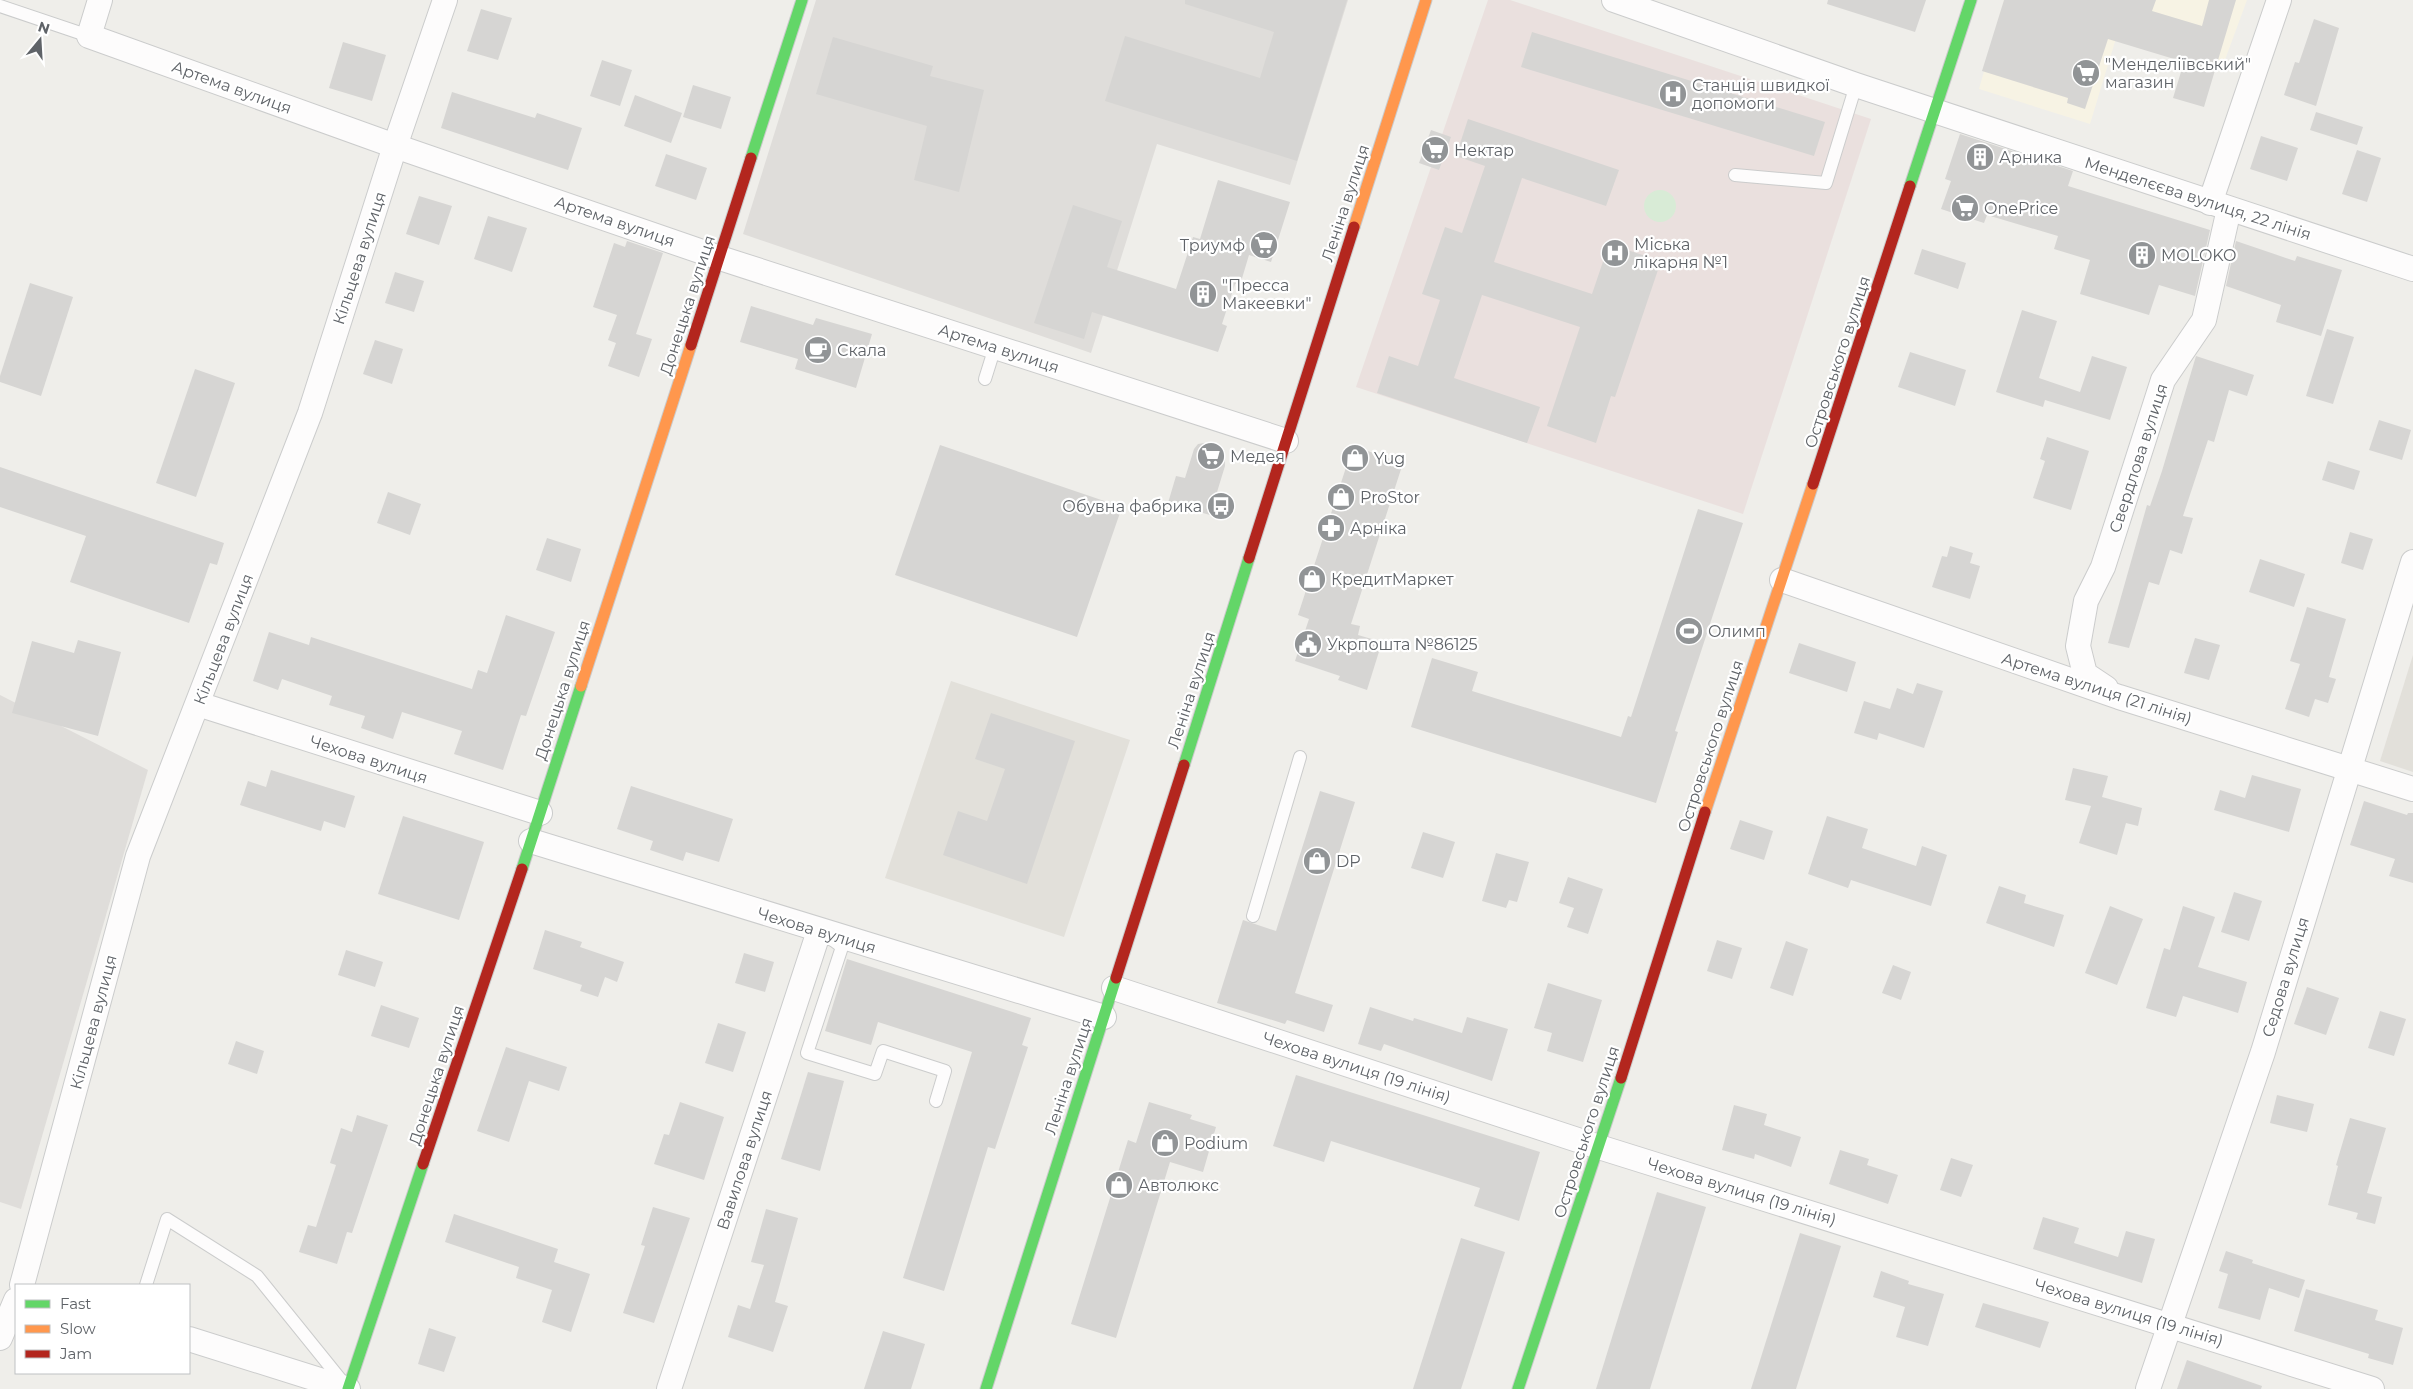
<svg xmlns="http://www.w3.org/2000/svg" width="2413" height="1389" viewBox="0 0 2413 1389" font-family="Montserrat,sans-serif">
<rect width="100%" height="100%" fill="#efeeea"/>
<!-- commercial -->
<polygon fill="#f7f3e4" points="2004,0 2247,0 2222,68 2117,35 2090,124 1979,89"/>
<!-- industrial -->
<g fill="#dfddda">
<polygon points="816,0 1348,0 1290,185 1157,144 1091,353 743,234"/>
<polygon points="0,695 148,770 21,1209 0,1202"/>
</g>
<!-- education -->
<g fill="#e2e0da">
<polygon points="2413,655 2413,772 2380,761"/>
<polygon points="951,681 1130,740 1064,937 885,878"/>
</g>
<!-- medical -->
<polygon fill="#eae0de" points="1488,0 1510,0 1871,119 1743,514 1356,387"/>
<!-- green -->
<circle fill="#d8ebd6" cx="1660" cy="206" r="16"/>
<!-- building -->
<g fill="#d6d5d3">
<polygon points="1185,0 1347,0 1297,161 1105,101 1125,36 1260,78 1274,32 1185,4"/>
<polygon points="1828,0 1926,0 1915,32 1827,4"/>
<polygon points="2004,0 2156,0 2152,11 2202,26 2209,0 2236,0 2204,107 2173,98 2184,62 2108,39 2085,109 2067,103 2068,98 1982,71"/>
<polygon points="481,9 512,18 498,60 467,51"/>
<polygon points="2314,19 2339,28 2316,106 2284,95 2295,62 2299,63"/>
<polygon points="1532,32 1825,122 1814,156 1521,67"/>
<polygon points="833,37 933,66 930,76 984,90 959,192 914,180 927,126 816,94"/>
<polygon points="343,42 386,55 372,101 329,88"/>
<polygon points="602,60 632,70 620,106 590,96"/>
<polygon points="693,85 731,97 721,129 683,117"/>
<polygon points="452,92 535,118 537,113 582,128 568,170 441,128"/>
<polygon points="635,95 682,113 671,143 624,126"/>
<polygon points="2316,112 2363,127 2357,145 2310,130"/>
<polygon points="1468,119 1619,170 1606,206 1522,178 1494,262 1592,294 1609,244 1661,261 1615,397 1611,396 1596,443 1547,426 1580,327 1482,295 1454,378 1540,407 1527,443 1377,393 1389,356 1418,366 1440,300 1422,294 1445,227 1462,233 1485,166 1456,156"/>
<polygon points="1431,130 1451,137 1439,170 1419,163"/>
<polygon points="1960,134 2073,171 2068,186 2210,230 2195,296 2159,285 2149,315 2080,294 2090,260 2054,249 2058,236 1987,215 1984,223 1941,209 1951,181 1945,179"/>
<polygon points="2261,136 2298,148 2287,181 2250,169"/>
<polygon points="2357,150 2381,158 2367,202 2342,194"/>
<polygon points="666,154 707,168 696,200 655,186"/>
<polygon points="1218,180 1290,202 1271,262 1249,255 1240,285 1235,284 1222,324 1227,326 1218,352 1092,312 1084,339 1034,323 1073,205 1122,221 1107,267 1176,289 1193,237 1200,239"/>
<polygon points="419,196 452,206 439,245 406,234"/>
<polygon points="488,216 527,228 512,272 474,259"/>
<polygon points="627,241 663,253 636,334 652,339 639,377 608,366 616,343 608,340 617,315 593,307 614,243 625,247"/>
<polygon points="2236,241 2295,261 2297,256 2342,270 2321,336 2276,322 2281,305 2226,286"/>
<polygon points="1922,249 1966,263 1958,289 1914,274"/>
<polygon points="395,272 424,281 414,312 385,303"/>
<polygon points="30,283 73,297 41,396 0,382 0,376"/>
<polygon points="751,306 813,325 816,318 872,334 856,388 795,369 798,359 740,342"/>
<polygon points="2022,310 2057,321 2039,378 2080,392 2092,356 2127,367 2110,420 2045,400 2043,407 1996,392"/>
<polygon points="2327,329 2354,337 2333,404 2306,396"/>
<polygon points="375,340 403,349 392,384 363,374"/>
<polygon points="1910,352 1966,370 1955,406 1898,387"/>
<polygon points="2196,356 2254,375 2247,396 2229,390 2214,442 2208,440 2183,516 2193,518 2182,554 2170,550 2159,585 2149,582 2129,648 2108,643 2147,505 2150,506 2162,471"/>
<polygon points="195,369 235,383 196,497 156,483"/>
<polygon points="2379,420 2411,430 2402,460 2369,450"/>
<polygon points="2047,437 2089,451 2071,510 2033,498 2045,461 2040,459"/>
<polygon points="1204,443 1218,447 1225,455 1225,466 1210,515 1168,503 1176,476 1185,478 1194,449 1198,444"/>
<polygon points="940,445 1122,507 1077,637 895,575"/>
<polygon points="1353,446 1403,463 1351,624 1360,626 1358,635 1382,642 1367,690 1338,680 1340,676 1295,661 1309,619 1298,615"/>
<polygon points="2328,461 2360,471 2354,490 2322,480"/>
<polygon points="0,467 224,543 217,565 210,563 189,623 70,582 86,536 0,507"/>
<polygon points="388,492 421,504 410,535 377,523"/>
<polygon points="1698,509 1743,523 1675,731 1678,732 1656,803 1411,727 1432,658 1478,672 1472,691 1621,737 1628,716 1631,717"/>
<polygon points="2350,532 2373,539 2363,570 2341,563"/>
<polygon points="547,538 581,549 571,582 536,570"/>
<polygon points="1950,546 1973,553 1970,563 1980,566 1970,599 1932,587 1942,556 1947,557"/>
<polygon points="2260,559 2305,574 2294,607 2249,592"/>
<polygon points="2307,607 2346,619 2329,677 2336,679 2328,703 2315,699 2309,717 2285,709 2300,664 2290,661"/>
<polygon points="506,615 555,632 526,716 521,715 503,770 454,754 462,731 402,712 393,739 361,728 365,716 329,705 332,696 282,679 278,690 253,681 269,632 309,645 311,637 472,689 478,670 487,673"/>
<polygon points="2195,638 2220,645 2209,680 2184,673"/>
<polygon points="78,640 121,652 98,736 12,713 32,641 74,653"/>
<polygon points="1799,643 1856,662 1847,692 1789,673"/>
<polygon points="1917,683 1943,691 1924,748 1879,733 1877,740 1854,733 1864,701 1890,709 1897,688 1913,694"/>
<polygon points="991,713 1075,741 1027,884 943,855 958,811 987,821 1005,769 975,759"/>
<polygon points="2073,768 2108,776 2102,797 2142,808 2138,826 2126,823 2117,855 2079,843 2091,806 2065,800"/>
<polygon points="271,770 355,796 345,828 324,821 321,831 240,805 248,781 266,787"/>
<polygon points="2252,775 2301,789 2289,832 2214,810 2220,790 2245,798"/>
<polygon points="631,786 733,819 719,862 686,852 683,861 650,850 653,841 617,829"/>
<polygon points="1320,791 1355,802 1295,993 1333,1005 1324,1032 1287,1020 1285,1024 1217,1003 1243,920 1276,931"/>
<polygon points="2364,801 2407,815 2408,813 2413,813 2413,883 2389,876 2395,859 2350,845"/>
<polygon points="403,816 484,842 459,920 378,894"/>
<polygon points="1827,816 1868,829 1862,848 1916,866 1922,846 1947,855 1931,906 1851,880 1848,888 1808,874"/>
<polygon points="1740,820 1773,831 1764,860 1730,849"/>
<polygon points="1423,832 1455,842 1443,878 1411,868"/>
<polygon points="1496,853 1529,862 1517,902 1509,900 1506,908 1482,901"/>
<polygon points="1568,877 1603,889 1588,934 1567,927 1574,908 1559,903"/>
<polygon points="1999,886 2026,895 2024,903 2064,915 2054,947 1986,923"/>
<polygon points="2234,892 2262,901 2249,941 2221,932"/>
<polygon points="2110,906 2143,919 2117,985 2085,973"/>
<polygon points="2183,906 2215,917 2198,967 2247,982 2238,1013 2183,996 2176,1017 2146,1008 2164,948 2170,950"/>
<polygon points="545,930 582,942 580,947 624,962 617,982 605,977 598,997 580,991 582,985 533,969"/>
<polygon points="1717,940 1742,948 1732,979 1707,971"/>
<polygon points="1786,941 1808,949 1793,996 1770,988"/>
<polygon points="346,950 383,962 375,987 338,975"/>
<polygon points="744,953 774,962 765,992 735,983"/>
<polygon points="847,959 1031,1018 1022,1045 1028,1047 995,1149 988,1147 944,1291 903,1278 972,1052 878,1022 871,1045 825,1031"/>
<polygon points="1893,965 1911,972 1901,1000 1882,993"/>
<polygon points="1548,983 1602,1000 1583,1062 1547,1051 1552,1033 1534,1028"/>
<polygon points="2307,987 2339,998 2326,1035 2294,1024"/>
<polygon points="381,1005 419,1018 409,1048 371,1036"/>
<polygon points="1370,1007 1413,1021 1414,1018 1462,1033 1467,1017 1508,1029 1492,1081 1384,1044 1381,1051 1358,1044"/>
<polygon points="2380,1011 2406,1019 2394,1056 2368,1048"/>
<polygon points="718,1023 746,1032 733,1072 705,1063"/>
<polygon points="236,1041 264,1051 257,1074 228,1064"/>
<polygon points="506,1047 567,1067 559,1091 529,1081 509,1142 477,1131"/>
<polygon points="808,1072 844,1081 820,1171 781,1159"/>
<polygon points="1296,1075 1540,1152 1519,1221 1474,1206 1480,1188 1331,1141 1324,1162 1273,1146"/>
<polygon points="2277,1095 2314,1104 2307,1132 2270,1123"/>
<polygon points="680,1102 724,1117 704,1180 654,1164 664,1134 669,1135"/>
<polygon points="1149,1102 1192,1115 1190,1119 1216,1127 1203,1172 1170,1162 1116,1338 1071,1324 1128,1140 1136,1143"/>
<polygon points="1734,1105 1767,1114 1764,1125 1801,1137 1791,1167 1755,1154 1754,1159 1722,1150"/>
<polygon points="357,1115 388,1125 352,1233 347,1232 337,1264 299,1252 308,1225 316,1227 336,1165 330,1163 341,1128 352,1132"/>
<polygon points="2350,1118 2386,1128 2367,1193 2382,1197 2375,1224 2356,1219 2358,1213 2328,1205 2338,1166 2336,1165"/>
<polygon points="1840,1150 1869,1159 1867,1165 1898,1175 1888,1204 1829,1184"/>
<polygon points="1951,1158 1973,1165 1961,1197 1940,1190"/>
<polygon points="1657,1192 1706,1207 1650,1389 1596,1389"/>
<polygon points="653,1207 690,1218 654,1323 623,1313 645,1246 641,1245"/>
<polygon points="766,1209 798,1218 775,1302 788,1306 773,1352 728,1337 738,1305 750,1309 764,1265 751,1262"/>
<polygon points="454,1214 558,1249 554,1262 590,1274 571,1332 542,1322 552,1290 516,1278 519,1267 445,1242"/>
<polygon points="2043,1217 2079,1228 2074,1243 2118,1257 2126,1231 2155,1239 2142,1283 2033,1249"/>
<polygon points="1800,1233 1841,1246 1796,1389 1751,1389"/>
<polygon points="1461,1238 1505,1252 1461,1389 1413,1389"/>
<polygon points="2226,1251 2253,1260 2252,1263 2305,1280 2299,1298 2269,1288 2260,1320 2218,1308 2228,1274 2219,1271"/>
<polygon points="1881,1271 1909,1281 1908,1284 1944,1294 1928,1346 1896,1337 1905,1307 1873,1297"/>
<polygon points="2306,1289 2378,1310 2375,1320 2403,1328 2393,1365 2368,1358 2369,1354 2294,1331"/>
<polygon points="1983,1303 2049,1322 2040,1348 1975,1327"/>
<polygon points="429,1328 456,1337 444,1372 418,1364"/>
<polygon points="883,1331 925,1344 911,1389 864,1389"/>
<polygon points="2187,1360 2262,1386 2261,1389 2177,1389"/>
</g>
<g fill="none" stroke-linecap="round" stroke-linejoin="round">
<defs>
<g id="lane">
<polyline points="0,6 89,36"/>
<polyline points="1735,175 1826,183 1856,85"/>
<polyline points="985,379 995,347"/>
<polyline points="1253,916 1300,757"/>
<polyline points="830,938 842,947 807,1053 875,1074 883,1051 945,1071 936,1101"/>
<polyline points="146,1285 167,1219 257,1276 345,1385"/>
</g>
<g id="street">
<polyline points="100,0 89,36 395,146 720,258 1286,441"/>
<polyline points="1614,0 1856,85 2413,269"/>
<polyline points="2210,203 2279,0"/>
<polyline points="1782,580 2119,697 2413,789"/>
<polyline points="2106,688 2085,674 2078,646 2086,601 2103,567 2163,380 2204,320 2229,209"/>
<polyline points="198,704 540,813"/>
<polyline points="531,841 1104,1017"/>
<polyline points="1114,988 1599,1147 2372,1389"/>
<polyline points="22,1285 138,856 310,413 395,146 445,0"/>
<polyline points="0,1338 16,1300"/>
<polyline points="189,1339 348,1389"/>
<polyline points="669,1389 819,931"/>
<polyline points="2148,1389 2263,1052 2413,562"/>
</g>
<g id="fast">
<polyline points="751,158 802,0"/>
<polyline points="1910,186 1971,0"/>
<polyline points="1184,765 1249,558"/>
<polyline points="522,869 581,686"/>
<polyline points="348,1389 423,1164"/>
<polyline points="986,1389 1116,978"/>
<polyline points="1518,1389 1621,1078"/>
</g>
<g id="slow">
<polyline points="1354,227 1426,0"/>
<polyline points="581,686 691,345"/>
<polyline points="1705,812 1813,484"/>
</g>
<g id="jam">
<polyline points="691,345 751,158"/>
<polyline points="1813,484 1910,186"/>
<polyline points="1249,558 1354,227"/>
<polyline points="1116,978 1184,765"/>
<polyline points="1621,1078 1705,812"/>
<polyline points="423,1164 522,869"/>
</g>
</defs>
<!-- lane casing -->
<use href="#lane" stroke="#cbcccc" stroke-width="14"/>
<!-- street casing -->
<use href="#street" stroke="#cbcccc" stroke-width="26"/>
<!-- fast casing -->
<use href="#fast" stroke="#cacacb" stroke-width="13"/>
<!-- slow casing -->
<use href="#slow" stroke="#cacacb" stroke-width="13"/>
<!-- jam casing -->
<use href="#jam" stroke="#cacacb" stroke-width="13"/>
<!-- lane -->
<use href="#lane" stroke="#fdfcfc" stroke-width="12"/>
<!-- street -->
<use href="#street" stroke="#fdfcfc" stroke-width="24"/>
<!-- fast -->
<use href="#fast" stroke="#63d668" stroke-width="11"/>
<!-- slow -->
<use href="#slow" stroke="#ff974d" stroke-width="11"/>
<!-- jam -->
<use href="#jam" stroke="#b3261e" stroke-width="11"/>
</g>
<!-- icons -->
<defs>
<symbol id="supermarket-disc" viewBox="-11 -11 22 22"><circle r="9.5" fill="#919496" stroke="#fff"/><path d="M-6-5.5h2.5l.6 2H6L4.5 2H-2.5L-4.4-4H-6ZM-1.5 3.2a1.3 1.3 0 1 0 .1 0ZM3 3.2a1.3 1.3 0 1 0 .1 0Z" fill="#fff"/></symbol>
<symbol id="hospital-disc" viewBox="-11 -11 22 22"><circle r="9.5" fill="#919496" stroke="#fff"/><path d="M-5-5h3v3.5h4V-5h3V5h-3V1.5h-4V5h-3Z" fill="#fff"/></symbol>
<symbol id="building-disc" viewBox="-11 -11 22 22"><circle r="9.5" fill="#919496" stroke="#fff"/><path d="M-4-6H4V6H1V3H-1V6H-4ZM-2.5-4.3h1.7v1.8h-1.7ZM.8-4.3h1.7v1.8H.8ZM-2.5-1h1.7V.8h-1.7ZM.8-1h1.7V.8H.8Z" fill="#fff"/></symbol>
<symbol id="cafe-disc" viewBox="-11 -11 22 22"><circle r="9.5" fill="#919496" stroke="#fff"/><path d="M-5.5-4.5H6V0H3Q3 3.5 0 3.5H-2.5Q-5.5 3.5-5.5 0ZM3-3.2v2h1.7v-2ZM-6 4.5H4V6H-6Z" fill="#fff"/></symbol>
<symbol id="shop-disc" viewBox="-11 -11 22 22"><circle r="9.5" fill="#919496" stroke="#fff"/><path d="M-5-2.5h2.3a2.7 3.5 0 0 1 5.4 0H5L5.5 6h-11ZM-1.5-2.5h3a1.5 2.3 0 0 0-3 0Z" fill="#fff"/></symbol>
<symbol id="bus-disc" viewBox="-11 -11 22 22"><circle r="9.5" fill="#919496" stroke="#fff"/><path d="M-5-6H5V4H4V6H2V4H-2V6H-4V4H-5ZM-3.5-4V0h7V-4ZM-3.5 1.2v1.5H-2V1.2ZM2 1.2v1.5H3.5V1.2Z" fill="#fff"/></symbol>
<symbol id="pharmacy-disc" viewBox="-11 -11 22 22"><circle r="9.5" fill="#919496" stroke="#fff"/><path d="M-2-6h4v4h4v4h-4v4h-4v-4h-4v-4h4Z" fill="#fff"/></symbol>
<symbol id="stadium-disc" viewBox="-11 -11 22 22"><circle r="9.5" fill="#919496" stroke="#fff"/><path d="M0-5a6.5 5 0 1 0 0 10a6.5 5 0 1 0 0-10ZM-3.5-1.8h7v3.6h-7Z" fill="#fff"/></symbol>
<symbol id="civic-disc" viewBox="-11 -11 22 22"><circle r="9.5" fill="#919496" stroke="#fff"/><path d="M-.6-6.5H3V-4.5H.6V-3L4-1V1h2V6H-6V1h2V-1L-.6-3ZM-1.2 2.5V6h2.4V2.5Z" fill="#fff"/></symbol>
</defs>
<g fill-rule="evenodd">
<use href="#supermarket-disc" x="2070" y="57" width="32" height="32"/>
<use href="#hospital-disc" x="1657" y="78" width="32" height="32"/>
<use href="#supermarket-disc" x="1419" y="134" width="32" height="32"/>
<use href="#building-disc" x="1964" y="141" width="32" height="32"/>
<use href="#supermarket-disc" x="1949" y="192" width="32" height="32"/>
<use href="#supermarket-disc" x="1248" y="229" width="32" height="32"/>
<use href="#hospital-disc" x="1599" y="237" width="32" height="32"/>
<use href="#building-disc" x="2126" y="239" width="32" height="32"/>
<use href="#building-disc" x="1187" y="278" width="32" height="32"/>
<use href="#cafe-disc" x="802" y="334" width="32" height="32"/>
<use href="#supermarket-disc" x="1195" y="440" width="32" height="32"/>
<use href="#shop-disc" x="1339" y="442" width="32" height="32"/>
<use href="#shop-disc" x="1325" y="481" width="32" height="32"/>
<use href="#bus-disc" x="1205" y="490" width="32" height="32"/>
<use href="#pharmacy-disc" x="1315" y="512" width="32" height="32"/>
<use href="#shop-disc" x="1296" y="563" width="32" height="32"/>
<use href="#stadium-disc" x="1673" y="615" width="32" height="32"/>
<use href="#civic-disc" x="1292" y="628" width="32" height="32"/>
<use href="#shop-disc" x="1301" y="845" width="32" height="32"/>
<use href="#shop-disc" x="1149" y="1127" width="32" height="32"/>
<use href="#shop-disc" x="1103" y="1169" width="32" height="32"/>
</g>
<g text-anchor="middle" stroke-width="4.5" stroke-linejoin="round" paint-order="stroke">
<!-- poi labels -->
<g font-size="16" fill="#5f6368" stroke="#fff" text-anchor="start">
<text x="2105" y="70">"Менделіївський"<tspan x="2105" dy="18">магазин</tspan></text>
<text x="1692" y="91">Станція швидкої<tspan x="1692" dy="18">допомоги</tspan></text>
<text x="1454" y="156">Нектар</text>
<text x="1999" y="163">Арника</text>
<text x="1984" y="214">OnePrice</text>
<text x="1634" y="250">Міська<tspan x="1634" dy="18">лікарня №1</tspan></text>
<text x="1245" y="251" text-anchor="end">Триумф</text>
<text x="2161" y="261">MOLOKO</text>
<text x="1222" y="291">"Пресса<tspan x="1222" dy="18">Макеевки"</tspan></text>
<text x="837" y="356">Скала</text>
<text x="1230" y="462">Медея</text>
<text x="1374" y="464">Yug</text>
<text x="1360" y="503">ProStor</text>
<text x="1202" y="512" text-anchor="end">Обувна фабрика</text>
<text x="1350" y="534">Арніка</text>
<text x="1331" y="585">КредитМаркет</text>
<text x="1708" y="637">Олимп</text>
<text x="1327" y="650">Укрпошта №86125</text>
<text x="1336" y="867">DP</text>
<text x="1184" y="1149">Podium</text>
<text x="1138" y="1191">Автолюкс</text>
</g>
<!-- street labels -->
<g font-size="16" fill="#5f6368" stroke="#fff">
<text transform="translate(232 87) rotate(20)" y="6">Артема вулиця</text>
<text transform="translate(2198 198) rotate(18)" y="6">Менделєєва вулиця, 22 лінія</text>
<text transform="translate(1345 203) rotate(-72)" y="6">Леніна вулиця</text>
<text transform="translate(615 221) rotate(19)" y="6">Артема вулиця</text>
<text transform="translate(359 258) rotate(-72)" y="6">Кільцева вулиця</text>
<text transform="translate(687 305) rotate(-72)" y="6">Донецька вулиця</text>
<text transform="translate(999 348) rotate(18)" y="6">Артема вулиця</text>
<text transform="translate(1837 362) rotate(-72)" y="6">Островського вулиця</text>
<text transform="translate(2138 458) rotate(-72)" y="6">Свердлова вулиця</text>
<text transform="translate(223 639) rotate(-69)" y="6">Кільцева вулиця</text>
<text transform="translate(2097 688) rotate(18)" y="6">Артема вулиця (21 лiнiя)</text>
<text transform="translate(562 690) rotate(-72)" y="6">Донецька вулиця</text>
<text transform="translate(1191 690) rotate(-72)" y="6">Леніна вулиця</text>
<text transform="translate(1710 746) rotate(-72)" y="6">Островського вулиця</text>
<text transform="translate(369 759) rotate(18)" y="6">Чехова вулиця</text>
<text transform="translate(817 930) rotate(17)" y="6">Чехова вулиця</text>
<text transform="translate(2285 977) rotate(-73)" y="6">Седова вулиця</text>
<text transform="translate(93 1022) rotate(-75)" y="6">Кільцева вулиця</text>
<text transform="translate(1357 1067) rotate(18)" y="6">Чехова вулиця (19 лiнiя)</text>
<text transform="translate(436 1075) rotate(-72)" y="6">Донецька вулиця</text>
<text transform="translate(1068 1076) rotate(-72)" y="6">Леніна вулиця</text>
<text transform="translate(1586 1132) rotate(-72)" y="6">Островського вулиця</text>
<text transform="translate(744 1160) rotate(-72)" y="6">Вавилова вулиця</text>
<text transform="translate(1742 1191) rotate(17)" y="6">Чехова вулиця (19 лiнiя)</text>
<text transform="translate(2129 1312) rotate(17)" y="6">Чехова вулиця (19 лiнiя)</text>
</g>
</g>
<!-- legend -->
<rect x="15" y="1284" width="175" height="90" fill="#ffffff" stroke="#bfc1c3"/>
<rect x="25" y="1300" width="25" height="8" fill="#63d668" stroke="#bfc1c3"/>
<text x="60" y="1309" font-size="15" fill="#5f6368">Fast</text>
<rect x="25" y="1325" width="25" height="8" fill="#ff974d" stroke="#bfc1c3"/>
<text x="60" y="1334" font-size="15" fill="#5f6368">Slow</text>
<rect x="25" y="1350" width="25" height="8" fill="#b3261e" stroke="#bfc1c3"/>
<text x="60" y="1359" font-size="15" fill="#5f6368">Jam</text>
<!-- north arrow -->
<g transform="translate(40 40) rotate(18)" stroke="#ffffff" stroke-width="4" paint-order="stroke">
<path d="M0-4L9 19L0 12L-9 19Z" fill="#5f6368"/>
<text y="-8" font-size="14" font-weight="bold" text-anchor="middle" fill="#5f6368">N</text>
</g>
</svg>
